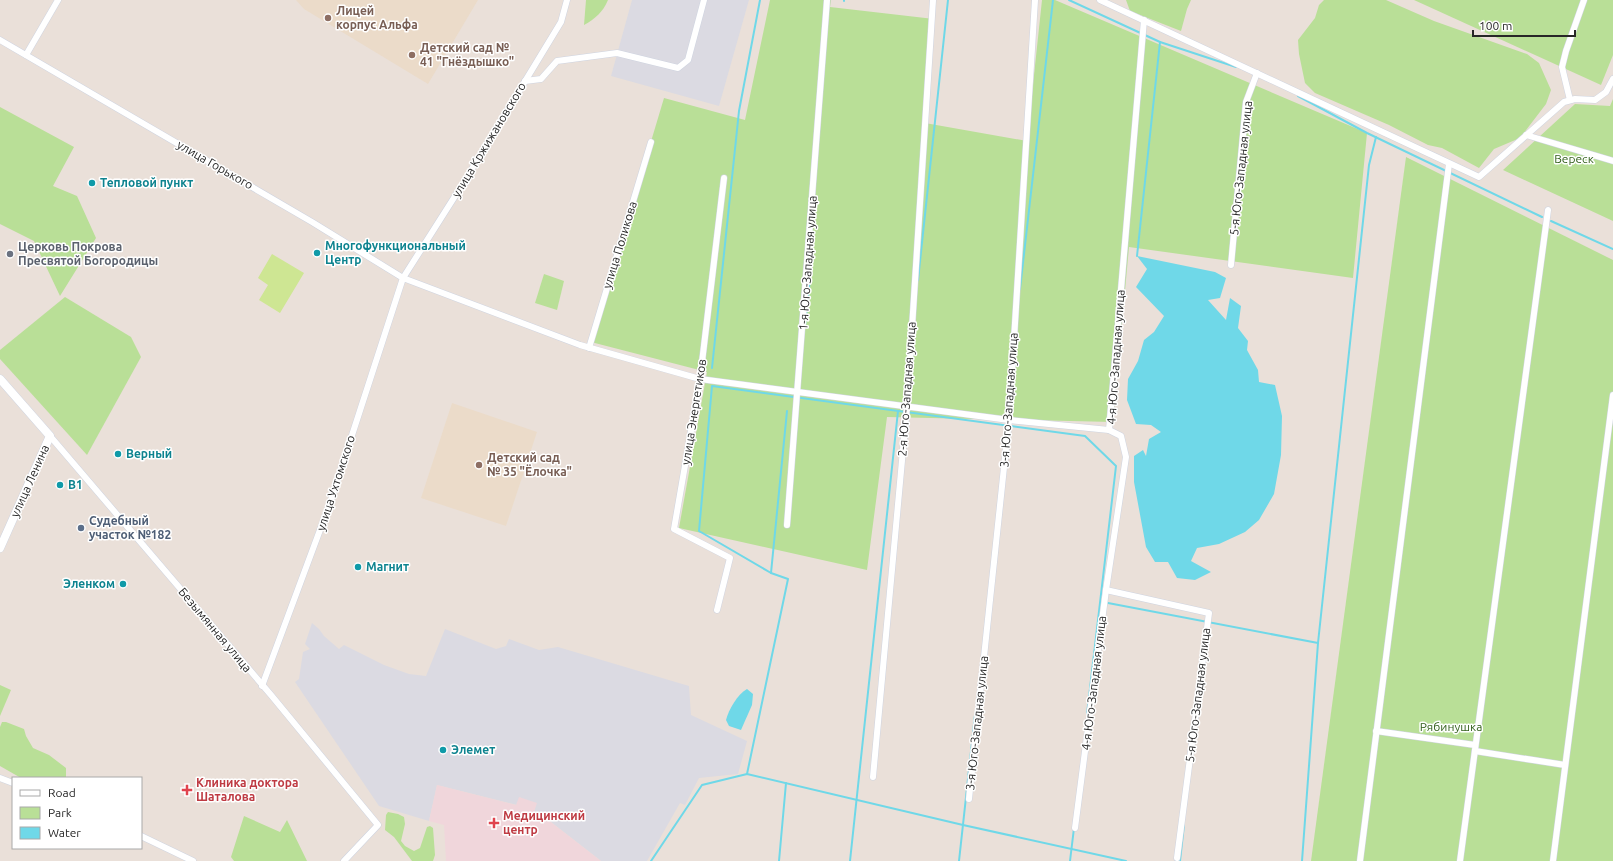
<svg xmlns="http://www.w3.org/2000/svg" width="1613" height="861" viewBox="0 0 1613 861" font-family="Ubuntu,sans-serif">
<rect width="100%" height="100%" fill="#eae0d9"/>
<!-- industrial -->
<g fill="#dbdae2">
<polygon points="632,0 749,0 719,106 611,76"/>
<polygon points="312,623 319,629 324,636 339,649 344,645 384,665 409,674 426,676 445,629 496,649 506,646 509,639 539,650 558,647 689,686 691,715 747,741 738,774 699,778 685,805 680,803 647,861 601,861 547,819 532,815 520,797 517,805 437,785 429,821 379,806 295,682 299,679 303,652 310,649 305,644"/>
</g>
<!-- education -->
<g fill="#ebdbc9">
<polygon points="296,0 478,0 428,84 304,9"/>
<polygon points="452,403 537,432 506,526 421,498"/>
</g>
<!-- medical -->
<polygon fill="#f0d6db" points="437,785 516,805 519,797 537,803 533,815 547,819 601,861 446,861 444,825 429,821"/>
<!-- green -->
<g fill="#b9df97">
<path d="M586 0H608C603 12 595 19 584 25Z"/>
<polygon points="770,0 831,0 830,7 934,19 925,123 1027,141 1042,0 1055,0 1367,133 1353,278 1129,247 1113,422 887,417 867,570 679,528 707,372 591,342 664,98 745,120"/>
<polygon points="1126,0 1191,0 1187,9 1181,31 1130,11"/>
<polygon points="1324,0 1386,0 1434,21 1527,54 1539,63 1551,90 1546,104 1520,138 1494,149 1479,168 1442,148 1428,145 1389,125 1315,93 1305,83 1299,54 1298,40 1315,18 1319,5"/>
<polygon points="1414,0 1613,0 1613,55 1601,85"/>
<polygon points="1613,99 1613,221 1503,170 1575,104 1610,106"/>
<polygon points="0,107 74,147 53,186 77,196 96,238 60,296 34,241 0,224"/>
<polygon points="1406,157 1613,260 1613,861 1311,861"/>
<polygon points="544,274 564,281 557,310 535,303"/>
<polygon points="65,297 131,337 141,357 87,455 0,359 0,350"/>
<polygon points="0,685 11,690 0,716"/>
<polygon points="2,722 6,722 24,729 26,736 33,748 49,755 66,768 66,778 21,778 0,766 0,727"/>
<polygon points="388,812 398,814 404,817 405,824 401,841 405,846 414,851 420,848 427,827 430,826 433,828 435,855 433,861 412,861 394,837 385,830 386,815"/>
<polygon points="244,816 280,832 287,820 307,861 234,861 231,857"/>
</g>
<!-- pitch -->
<polygon fill="#cee693" points="272,254 304,273 280,313 259,300 268,285 258,278"/>
<!-- water -->
<g fill="#6fd8e8">
<polygon points="1137,256 1215,272 1226,278 1220,298 1208,300 1226,320 1230,298 1241,306 1238,328 1248,341 1247,350 1258,370 1259,382 1275,385 1282,416 1281,455 1274,494 1259,520 1245,532 1219,544 1197,548 1191,561 1211,572 1195,580 1177,578 1168,562 1155,562 1146,547 1134,482 1134,456 1143,450 1146,456 1149,439 1161,432 1151,425 1136,424 1127,400 1128,379 1138,361 1144,340 1154,332 1164,316 1136,287 1147,269"/>
<path d="M747 689 753 694 752 705 741 730 729 726 726 720C729 709 737 695 747 689Z"/>
</g>
<g fill="none" stroke-linecap="round" stroke-linejoin="round">
<!-- stream -->
<g stroke="#6fd8e8" stroke-width="2">
<polyline points="1069,0 1160,42 1236,67"/>
<polyline points="844,1 844,0"/>
<polyline points="1298,96 1367,133 1542,217"/>
<polyline points="1551,221 1613,249"/>
<polyline points="1137,256 1160,42"/>
<polyline points="918,280 948,0"/>
<polyline points="1020,289 1053,0"/>
<polyline points="805,326 810,278"/>
<polyline points="712,368 739,111 760,0"/>
<polyline points="771,573 787,411"/>
<polyline points="1108,603 1318,643"/>
<polyline points="747,774 788,579 771,573 699,531 712,386 1085,436 1116,466 1087,714"/>
<polyline points="651,861 702,785 747,774 963,825 1126,861"/>
<polyline points="779,861 786,783"/>
<polyline points="850,861 898,411"/>
<polyline points="959,861 975,715"/>
<polyline points="1070,861 1074,828"/>
<polyline points="1180,861 1184,825"/>
<polyline points="1302,861 1318,643 1369,165 1376,137"/>
</g>
<defs>
<g id="minor">
<polyline points="1100,0 1479,177 1564,102 1575,99 1595,100 1606,92 1613,79"/>
<polyline points="0,40 312,222 403,278 580,345 700,379 1009,420 1109,430"/>
<polyline points="26,55 58,0"/>
<polyline points="525,81 541,79 557,61 617,53 678,68 688,60 704,0"/>
<polyline points="1570,100 1562,67 1566,51 1584,0"/>
<polyline points="1526,135 1613,161"/>
<polyline points="1231,265 1246,102 1257,73"/>
<polyline points="589,348 651,142"/>
<polyline points="50,436 271,695 378,825 344,861"/>
<polyline points="787,525 827,0"/>
<polyline points="1106,590 1209,613 1177,858"/>
<polyline points="717,610 730,558 674,529 700,379 724,178"/>
<polyline points="262,686 330,503 403,278 457,193 466,182 473,167 561,22 567,0"/>
<polyline points="1376,731 1475,745"/>
<polyline points="1475,751 1565,765"/>
<polyline points="873,777 907,406 933,0"/>
<polyline points="0,778 13,783"/>
<polyline points="969,799 1009,420 1035,0"/>
<polyline points="1075,828 1106,590 1126,457 1121,436 1109,430 1144,20"/>
<polyline points="141,836 193,861"/>
<polyline points="1360,861 1449,164"/>
<polyline points="1460,861 1548,210"/>
<polyline points="1553,861 1613,395"/>
</g>
<polyline id="tertiary" points="0,379 50,436 0,548"/>
</defs>
<!-- minor casing -->
<use href="#minor" stroke="#cfd4e0" stroke-width="7"/>
<!-- tertiary casing -->
<use href="#tertiary" stroke="#cfd4e0" stroke-width="9"/>
<!-- minor -->
<use href="#minor" stroke="#fff" stroke-width="6"/>
<!-- tertiary -->
<use href="#tertiary" stroke="#fff" stroke-width="8"/>
</g>
<!-- markers -->
<g fill="#8d6e63" stroke="#fff" stroke-width="1.5">
<circle cx="328" cy="18" r="4"/>
<circle cx="412" cy="55" r="4"/>
<circle cx="479" cy="465" r="4"/>
</g>
<g fill="#0f9aa8" stroke="#fff" stroke-width="1.5">
<circle cx="92" cy="183" r="4"/>
<circle cx="317" cy="253" r="4"/>
<circle cx="118" cy="454" r="4"/>
<circle cx="60" cy="485" r="4"/>
<circle cx="358" cy="567" r="4"/>
<circle cx="123" cy="584" r="4"/>
<circle cx="443" cy="750" r="4"/>
</g>
<circle fill="#6b7280" stroke="#fff" stroke-width="1.5" cx="10" cy="254" r="4"/>
<circle fill="#5c6f8a" stroke="#fff" stroke-width="1.5" cx="81" cy="528" r="4"/>
<g fill="#e0444e" stroke="#fff" stroke-width="1.5">
<path d="M185 784h4v4h4v4h-4v4h-4v-4h-4v-4h4z"/>
<path d="M492 817h4v4h4v4h-4v4h-4v-4h-4v-4h4z"/>
</g>
<g text-anchor="middle" stroke-width="3" stroke-linejoin="round" paint-order="stroke">
<!-- education labels -->
<g font-size="12" font-weight="bold" fill="#785e54" stroke="#fff" text-anchor="start">
<text x="336" y="15">Лицей<tspan x="336" dy="14">корпус Альфа</tspan></text>
<text x="420" y="52">Детский сад №<tspan x="420" dy="14">41 "Гнёздышко"</tspan></text>
<text x="487" y="462">Детский сад<tspan x="487" dy="14">№ 35 "Ёлочка"</tspan></text>
</g>
<!-- street labels -->
<g font-size="12" fill="#272727" stroke="#fff">
<text transform="translate(489 140) rotate(-59)" y="4">улица Кржижановского</text>
<text transform="translate(215 165) rotate(30)" y="4">улица Горького</text>
<text transform="translate(1241 168) rotate(-84)" y="4">5-я Юго-Западная улица</text>
<text transform="translate(620 245) rotate(-73)" y="4">улица Поликова</text>
<text transform="translate(808 263) rotate(-86)" y="4">1-я Юго-Западная улица</text>
<text transform="translate(1116 357) rotate(-86)" y="4">4-я Юго-Западная улица</text>
<text transform="translate(907 389) rotate(-86)" y="4">2-я Юго-Западная улица</text>
<text transform="translate(1009 400) rotate(-86)" y="4">3-я Юго-Западная улица</text>
<text transform="translate(694 412) rotate(-81)" y="4">улица Энергетиков</text>
<text transform="translate(30 481) rotate(-66)" y="4">улица Ленина</text>
<text transform="translate(336 483) rotate(-72)" y="4">улица Ухтомского</text>
<text transform="translate(215 630) rotate(50)" y="4">Безымянная улица</text>
<text transform="translate(1094 683) rotate(-83)" y="4">4-я Юго-Западная улица</text>
<text transform="translate(1198 695) rotate(-83)" y="4">5-я Юго-Западная улица</text>
<text transform="translate(977 723) rotate(-84)" y="4">3-я Юго-Западная улица</text>
</g>
<!-- park labels -->
<g font-size="12" fill="#33601c" stroke="#fff">
<text x="1574" y="163">Вереск</text>
<text x="1451" y="731">Рябинушка</text>
</g>
<!-- culture labels -->
<g font-size="12" font-weight="bold" fill="#0d838f" stroke="#fff" text-anchor="start">
<text x="100" y="187">Тепловой пункт</text>
<text x="325" y="250">Многофункциональный<tspan x="325" dy="14">Центр</tspan></text>
<text x="126" y="458">Верный</text>
<text x="68" y="489">B1</text>
<text x="366" y="571">Магнит</text>
<text x="115" y="588" text-anchor="end">Эленком</text>
<text x="451" y="754">Элемет</text>
</g>
<!-- worship labels -->
<g font-size="12" font-weight="bold" fill="#5b616d" stroke="#fff" text-anchor="start">
<text x="18" y="251">Церковь Покрова<tspan x="18" dy="14">Пресвятой Богородицы</tspan></text>
</g>
<!-- service labels -->
<g font-size="12" font-weight="bold" fill="#4e5e75" stroke="#fff" text-anchor="start">
<text x="89" y="525">Судебный<tspan x="89" dy="14">участок №182</tspan></text>
</g>
<!-- health labels -->
<g font-size="12" font-weight="bold" fill="#be3a42" stroke="#fff" text-anchor="start">
<text x="196" y="787">Клиника доктора<tspan x="196" dy="14">Шаталова</tspan></text>
<text x="503" y="820">Медицинский<tspan x="503" dy="14">центр</tspan></text>
</g>
</g>
<!-- legend -->
<rect x="12" y="777" width="130" height="72" fill="#ffffff" stroke="#a9a9a9"/>
<rect x="20" y="790" width="20" height="6" fill="#ffffff" stroke="#a9a9a9"/>
<text x="48" y="797" font-size="12" fill="#272727">Road</text>
<rect x="20" y="807" width="20" height="12" fill="#b9df97" stroke="#a9a9a9"/>
<text x="48" y="817" font-size="12" fill="#272727">Park</text>
<rect x="20" y="827" width="20" height="12" fill="#6fd8e8" stroke="#a9a9a9"/>
<text x="48" y="837" font-size="12" fill="#272727">Water</text>
<!-- scale -->
<path d="M1473 30v6h102v-6" fill="none" stroke="#272727" stroke-width="2"/>
<text x="1479" y="30" font-size="12" fill="#272727" stroke="#ffffff" stroke-width="3" paint-order="stroke">100 m</text>
</svg>
